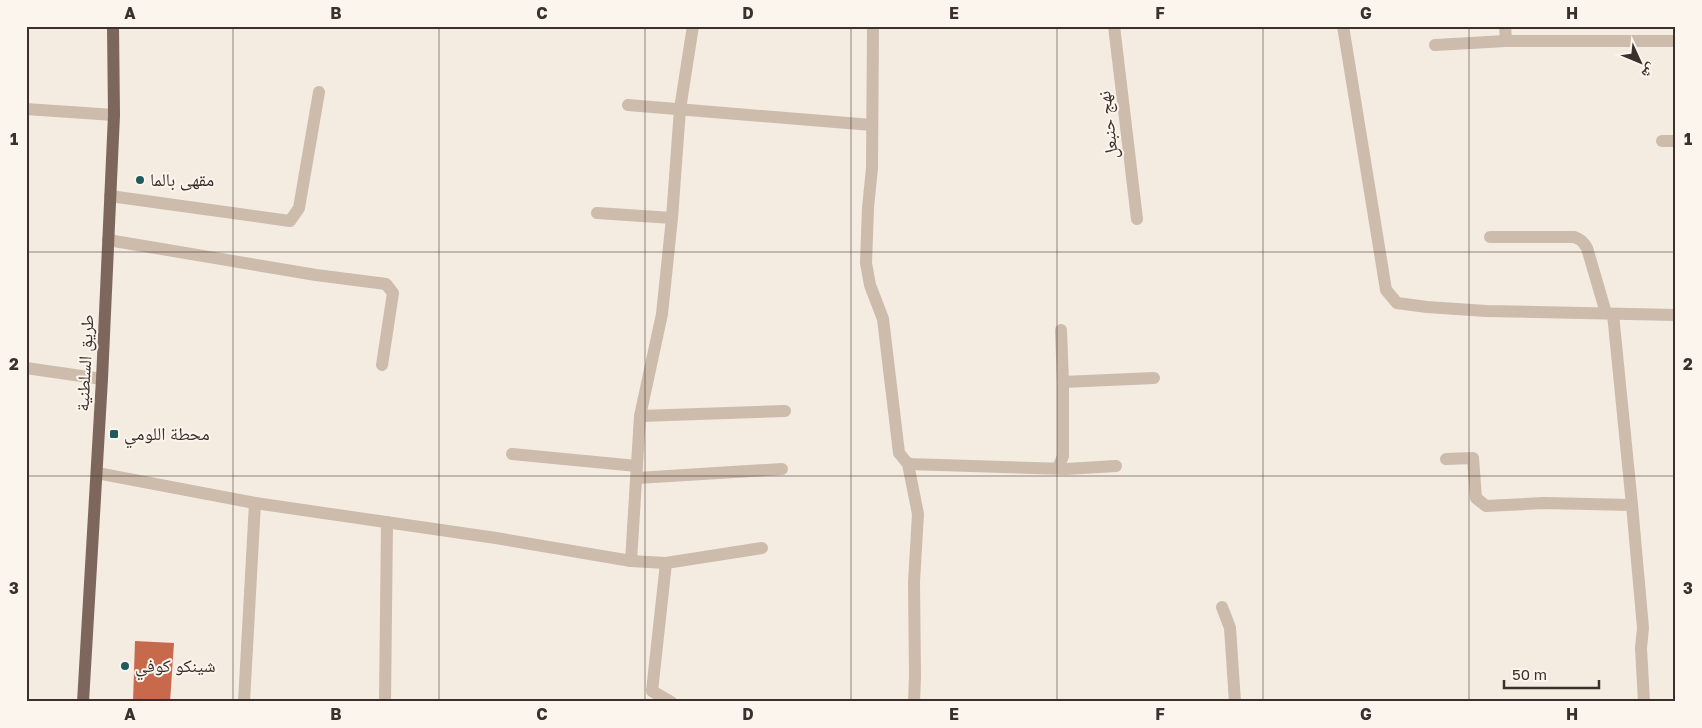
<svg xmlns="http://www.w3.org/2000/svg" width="1702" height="728" viewBox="0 0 1702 728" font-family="'Golos Text','Noto Naskh Arabic',sans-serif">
<rect width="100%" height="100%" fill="#f4ebe1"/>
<!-- building -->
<polygon fill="#c8694b" points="135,641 174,643 170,702 133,702"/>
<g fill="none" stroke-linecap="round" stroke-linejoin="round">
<!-- minor -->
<g stroke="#cdbbac" stroke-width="12">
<polyline points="873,26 872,168 868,208 866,263 870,285 883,319 899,453 908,464 918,514 914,582 915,676 914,702"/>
<polyline points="1114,26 1137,219"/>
<polyline points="1343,26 1386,290 1397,303 1427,307 1486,311 1676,315"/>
<polyline points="1505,26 1506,41"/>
<polyline points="1435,45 1506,41 1676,41"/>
<polyline points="628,105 872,125"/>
<polyline points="26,109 114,115"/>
<polyline points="1662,141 1676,141"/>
<polyline points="110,196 290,221 299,208 319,92"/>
<polyline points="597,213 672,218"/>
<path d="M1490 237H1574C1580 239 1583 241 1587 248L1606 313"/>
<polyline points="108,240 316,275 386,284 393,293 382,365"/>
<polyline points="1613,314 1632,505 1643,628 1641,648 1644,702"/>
<polyline points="1061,330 1063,382"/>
<polyline points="26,368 102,379"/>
<polyline points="640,416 785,411"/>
<polyline points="512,454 637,466"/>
<polyline points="1446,459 1473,458 1476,498 1486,506 1544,503 1632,505"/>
<polyline points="908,464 1066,469 1116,466"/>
<polyline points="1058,468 1063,456 1063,382 1154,378"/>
<polyline points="97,473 255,503 496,538 631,561 640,416 662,314 672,218 680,109 693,26"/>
<polyline points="637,478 782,469"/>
<polyline points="631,561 666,563 762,548"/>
<polyline points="666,563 652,691 671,702"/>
<polyline points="1222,607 1230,628 1235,702"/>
<polyline points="244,702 255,503"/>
<polyline points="385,702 387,522"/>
</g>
<!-- major -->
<polyline stroke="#7d675c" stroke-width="12" points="83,702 102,379 114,115 113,26"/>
</g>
<!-- grid -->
<path fill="none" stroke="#3b302b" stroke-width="1" stroke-opacity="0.55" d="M233 26V702M439 26V702M645 26V702M851 26V702M1057 26V702M1263 26V702M1469 26V702M26 252H1676M26 476H1676"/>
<!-- markers -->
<g fill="#1f5a5e" stroke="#fbf5ee" stroke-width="2">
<circle cx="140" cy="180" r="5"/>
<rect x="109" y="429" width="10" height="10" rx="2.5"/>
<circle cx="125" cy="666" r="5"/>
</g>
<g text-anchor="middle" stroke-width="4" stroke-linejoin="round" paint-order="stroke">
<!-- street labels -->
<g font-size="18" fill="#3b302b" stroke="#fbf5ee">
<text transform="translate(1108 125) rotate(-97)" y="6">نهج حنبعل</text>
<text transform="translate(85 363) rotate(-87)" y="6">طريق السلطنية</text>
</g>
<!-- poi labels -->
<g font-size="18" fill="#3b302b" stroke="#fbf5ee" text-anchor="start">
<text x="150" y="186">مقهى بالما</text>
<text x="124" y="440">محطة اللومي</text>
<text x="135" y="672">شينكو كوفي</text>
</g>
</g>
<!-- border -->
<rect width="1702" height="728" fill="none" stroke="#fbf5ee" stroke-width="55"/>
<!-- north arrow -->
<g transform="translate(1640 62) rotate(134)" stroke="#fbf5ee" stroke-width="4" paint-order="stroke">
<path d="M0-4L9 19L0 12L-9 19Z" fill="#3b302b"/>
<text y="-8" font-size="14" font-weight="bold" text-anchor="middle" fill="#3b302b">ش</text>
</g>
<!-- scale -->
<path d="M1504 680v8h95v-8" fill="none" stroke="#3b302b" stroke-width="2.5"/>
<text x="1512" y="680" font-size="15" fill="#3b302b" stroke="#fbf5ee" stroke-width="4" paint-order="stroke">50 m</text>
<rect x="28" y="28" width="1646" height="672" fill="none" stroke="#3b302b" stroke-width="2"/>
<g font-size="16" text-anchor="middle" font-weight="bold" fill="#3b302b">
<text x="130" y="19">A</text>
<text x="336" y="19">B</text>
<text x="542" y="19">C</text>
<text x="748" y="19">D</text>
<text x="954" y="19">E</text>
<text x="1160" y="19">F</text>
<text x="1366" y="19">G</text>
<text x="1572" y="19">H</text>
<text x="14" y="145">1</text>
<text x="1688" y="145">1</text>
<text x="14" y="370">2</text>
<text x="1688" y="370">2</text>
<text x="14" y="594">3</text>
<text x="1688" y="594">3</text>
<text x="130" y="720">A</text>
<text x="336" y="720">B</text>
<text x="542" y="720">C</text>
<text x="748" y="720">D</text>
<text x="954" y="720">E</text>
<text x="1160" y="720">F</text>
<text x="1366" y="720">G</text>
<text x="1572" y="720">H</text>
</g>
</svg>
